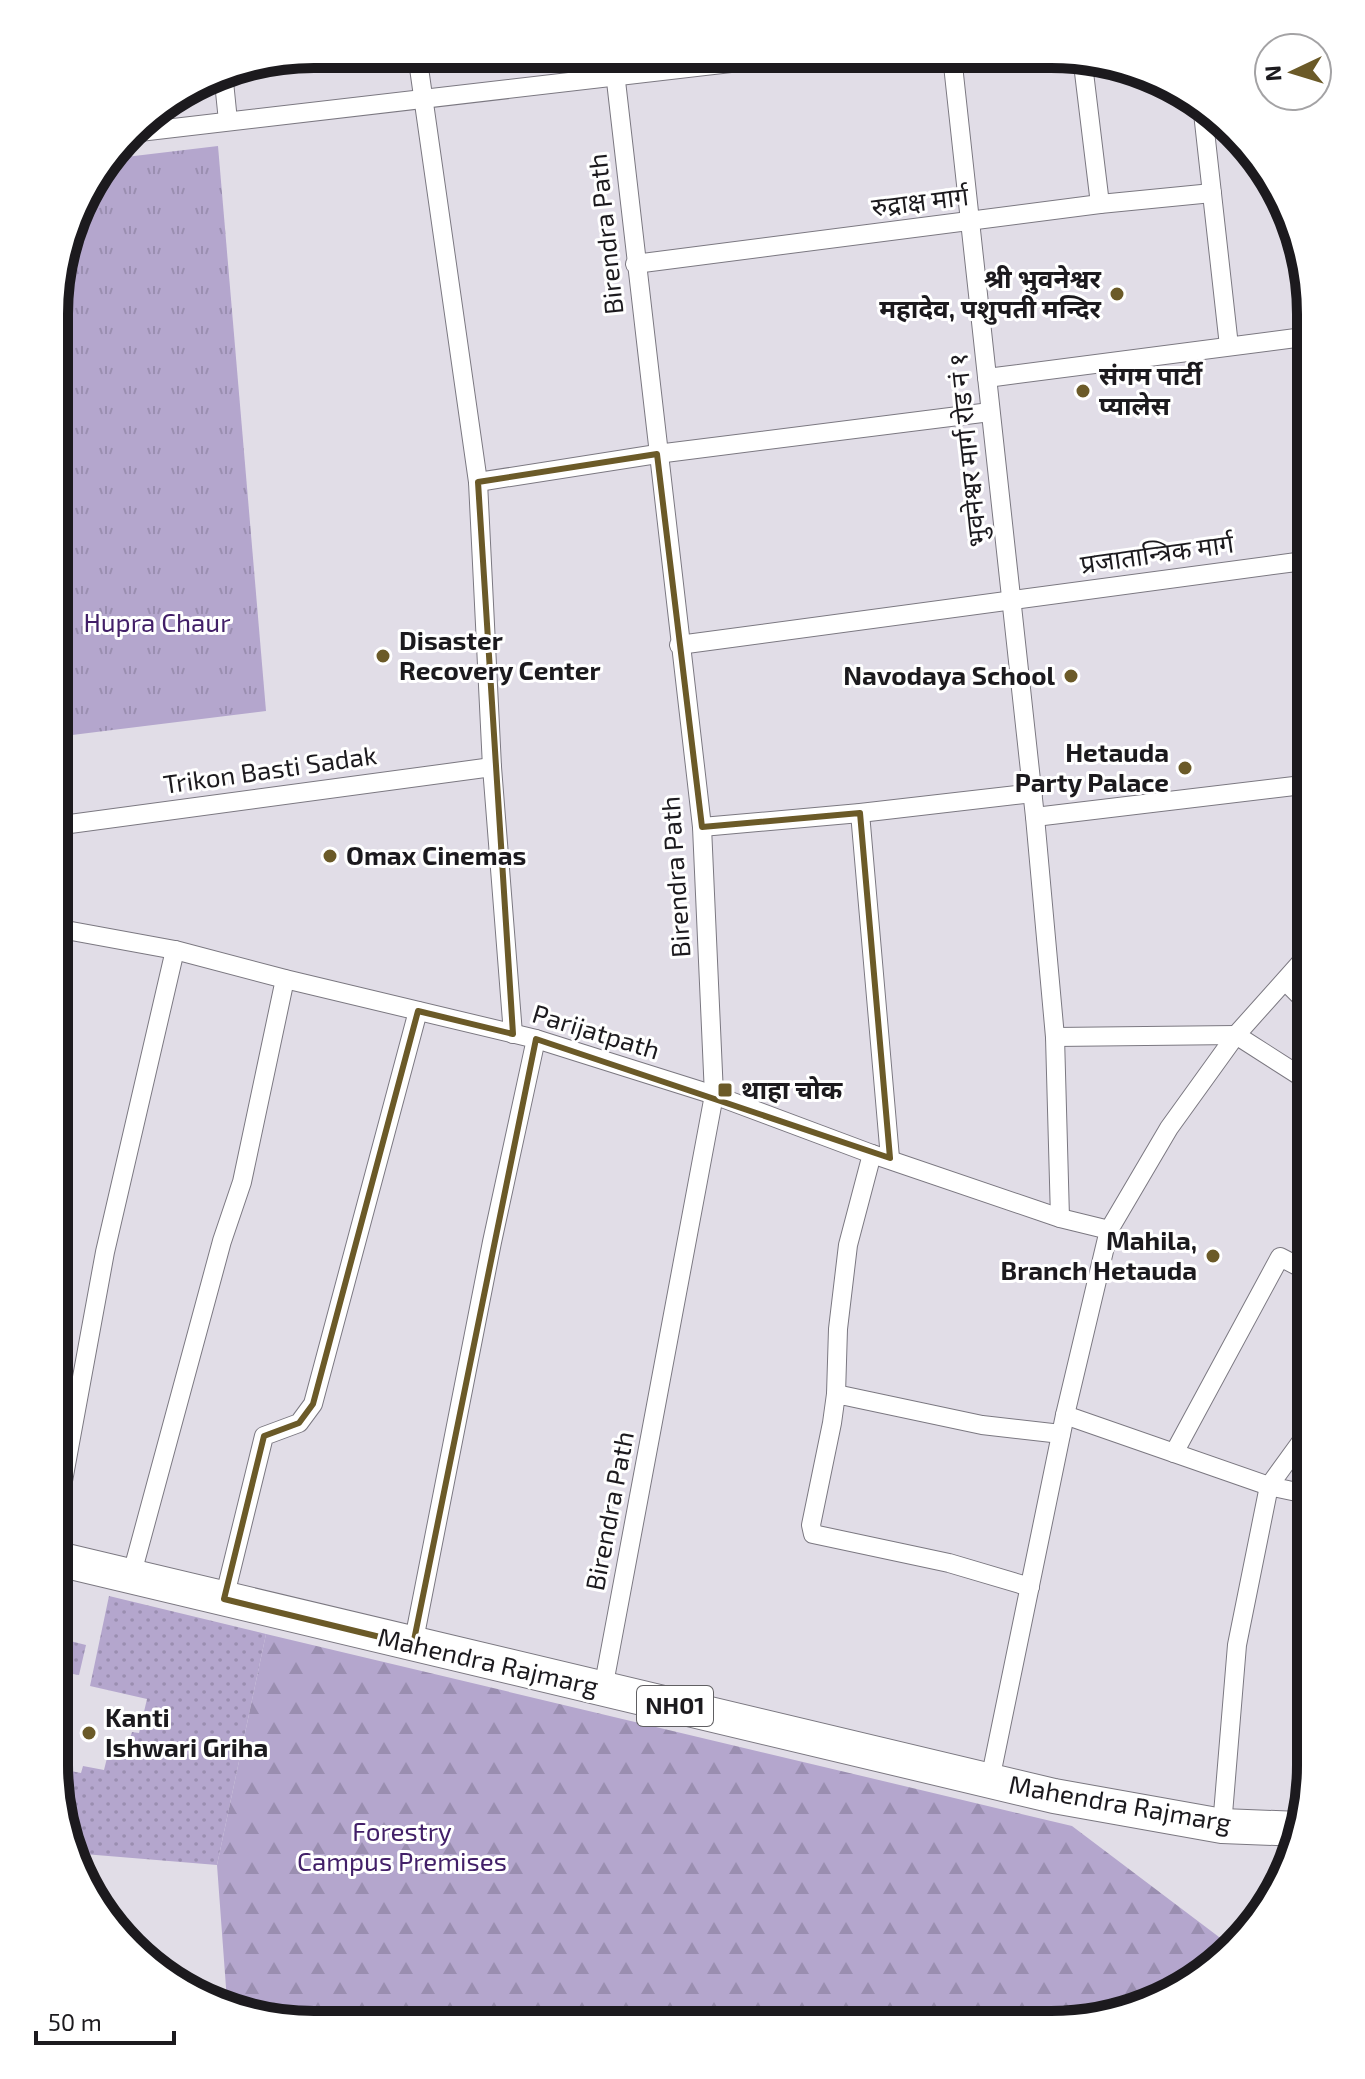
<svg xmlns="http://www.w3.org/2000/svg" width="1365" height="2079" viewBox="0 0 1365 2079" font-family="'Exo 2','Noto Sans Devanagari',sans-serif">
<defs>
<pattern id="grass-dots" width="8" height="8" patternUnits="userSpaceOnUse" patternTransform="scale(2)"><rect width="8" height="8" fill="#b4a6cd"/><path d="M2 2h.1M6 6h.1" fill="none" stroke="#9a8eb0" stroke-width="1.8" stroke-linecap="round"/></pattern>
<pattern id="forest-firs" width="22" height="20" patternUnits="userSpaceOnUse" patternTransform="scale(2)"><rect width="22" height="20" fill="#b4a6cd"/><path d="M5 1l3.5 6h-7zM16 11l3.5 6h-7z" fill="#9a8eb0"/></pattern>
<pattern id="park-tufts" width="24" height="20" patternUnits="userSpaceOnUse" patternTransform="scale(2)"><rect width="24" height="20" fill="#b4a6cd"/><path d="M3 7l-1-3M5 7V3M7 7l1-3M15 17l-1-3M17 17v-4M19 17l1-3" fill="none" stroke="#9a8eb0"/></pattern>
</defs>
<rect width="100%" height="100%" fill="#e1dde7"/>
<!-- grass -->
<g fill="url(#grass-dots)">
<polygon points="109,1596 266,1634 217,1865 72,1853 55,1768 81,1773 83,1766 104,1770 111,1742 128,1745 132,1732 139,1733 147,1699 90,1686"/>
<polygon points="54,1637 86,1645 79,1675 67,1673 54,1677"/>
</g>
<!-- forest -->
<polygon fill="url(#forest-firs)" points="266,1634 1072,1826 1219,1937 1235,1941 1151,2005 1052,2025 280,2023 227,2001 217,1865"/>
<!-- park -->
<polygon fill="url(#park-tufts)" points="218,146 266,711 56,737 56,279 89,184 109,159"/>
<g fill="none" stroke-linecap="round" stroke-linejoin="round">
<defs>
<g id="street">
<polyline points="417,54 478,482 492,767 513,1034"/>
<polyline points="952,56 1035,817 1055,1037 1060,1218"/>
<polyline points="1082,56 1100,204"/>
<polyline points="223,72 228,121"/>
<polyline points="1202,104 1229,346"/>
<polyline points="131,133 800,55"/>
<polyline points="635,264 1100,204 1212,193"/>
<polyline points="987,378 1311,336"/>
<polyline points="478,482 657,454 990,412"/>
<polyline points="679,645 1311,560"/>
<polyline points="860,813 890,1158"/>
<polyline points="1035,817 1311,784"/>
<polyline points="55,826 492,767"/>
<polyline points="702,827 860,813 1033,793"/>
<polyline points="55,928 175,950 285,979 536,1039 714,1095 872,1154 1060,1218 1109,1230"/>
<polyline points="1285,981 1311,1007"/>
<polyline points="1055,1037 1236,1035 1311,1083"/>
<polyline points="836,1394 838,1329 848,1245 872,1154"/>
<polyline points="1065,1415 1269,1486 1311,1495"/>
<polyline points="1174,1453 1280,1257 1311,1273"/>
<polyline points="54,1530 105,1252 175,950"/>
<polyline points="131,1577 222,1241 242,1182 285,979"/>
<polyline points="1030,1587 949,1563 813,1534 811,1525 832,1423 836,1394 982,1425 1061,1434"/>
<polyline points="224,1599 264,1436 299,1423 313,1404 418,1011"/>
<polyline points="413,1645 492,1242 536,1039"/>
<polyline points="603,1689 714,1095 702,827 613,55"/>
<polyline points="990,1780 1065,1415 1109,1230 1169,1128 1236,1035 1311,951"/>
<polyline points="1222,1826 1237,1645 1269,1486 1311,1428"/>
</g>
<polyline id="highway" points="54,1558 1054,1796 1222,1826 1300,1829"/>
</defs>
<!-- street casing -->
<use href="#street" stroke="#7b7881" stroke-width="20"/>
<!-- highway casing -->
<use href="#highway" stroke="#7b7881" stroke-width="36"/>
<!-- street -->
<use href="#street" stroke="#fff" stroke-width="18"/>
<!-- highway -->
<use href="#highway" stroke="#fff" stroke-width="34"/>
</g>
<!-- marked area -->
<path fill="none" stroke="#6b5a28" stroke-width="6" stroke-linejoin="round" d="M657 454 702 827 860 813 890 1158 536 1039 413 1645 224 1599 264 1436 299 1423 313 1404 418 1011 513 1034 478 482Z"/>
<!-- markers -->
<g fill="#6b5a28" stroke="#fff" stroke-width="3">
<circle cx="1117" cy="294" r="8"/>
<circle cx="1083" cy="391" r="8"/>
<circle cx="383" cy="656" r="8"/>
<circle cx="1071" cy="676" r="8"/>
<circle cx="1185" cy="768" r="8"/>
<circle cx="330" cy="856" r="8"/>
<rect x="717" y="1082" width="16" height="16" rx="4"/>
<circle cx="1213" cy="1256" r="8"/>
<circle cx="89" cy="1733" r="8"/>
</g>
<g text-anchor="middle" stroke-width="6" stroke-linejoin="round" paint-order="stroke">
<!-- shield labels -->
<rect fill="#fff" stroke="#605f62" stroke-width="2" x="637" y="1686" width="76" height="40" rx="6"/>
<g font-size="24" font-weight="bold" fill="#1c1a1e">
<text x="675" y="1714">NH01</text>
</g>
<!-- street labels -->
<g font-size="26" fill="#1c1a1e" stroke="#fff">
<text transform="translate(920 202) rotate(-7)" y="9">रुद्राक्ष मार्ग</text>
<text transform="translate(606 234) rotate(-96)" y="9">Birendra Path</text>
<text transform="translate(968 450) rotate(-96)" y="9">भुवनेश्वर मार्ग रोड नं १</text>
<text transform="translate(1157 554) rotate(-8)" y="9">प्रजातान्त्रिक मार्ग</text>
<text transform="translate(270 770) rotate(-8)" y="9">Trikon Basti Sadak</text>
<text transform="translate(676 877) rotate(-94)" y="9">Birendra Path</text>
<text transform="translate(596 1032) rotate(17)" y="9">Parijatpath</text>
<text transform="translate(610 1511) rotate(-79)" y="9">Birendra Path</text>
<text transform="translate(488 1662) rotate(13)" y="9">Mahendra Rajmarg</text>
<text transform="translate(1120 1804) rotate(10)" y="9">Mahendra Rajmarg</text>
</g>
<!-- poi labels -->
<g font-size="26" font-weight="bold" fill="#1c1a1e" stroke="#fff" text-anchor="start">
<text x="1101" y="288" text-anchor="end">श्री भुवनेश्वर<tspan x="1101" dy="30">महादेव, पशुपती मन्दिर</tspan></text>
<text x="1099" y="385">संगम पार्टी<tspan x="1099" dy="30">प्यालेस</tspan></text>
<text x="399" y="650">Disaster<tspan x="399" dy="30">Recovery Center</tspan></text>
<text x="1055" y="685" text-anchor="end">Navodaya School</text>
<text x="1169" y="762" text-anchor="end">Hetauda<tspan x="1169" dy="30">Party Palace</tspan></text>
<text x="346" y="865">Omax Cinemas</text>
<text x="741" y="1099">थाहा चोक</text>
<text x="1197" y="1250" text-anchor="end">Mahila,<tspan x="1197" dy="30">Branch Hetauda</tspan></text>
<text x="105" y="1727">Kanti<tspan x="105" dy="30">Ishwari Griha</tspan></text>
</g>
<!-- park labels -->
<g font-size="26" fill="#421f68" stroke="#fff">
<text x="157" y="632">Hupra Chaur</text>
<text x="402" y="1841">Forestry<tspan x="402" dy="30">Campus Premises</tspan></text>
</g>
</g>
<!-- crop -->
<path d="M0 0H1365V2079H0ZM314 68H1051A246 246 0 0 1 1297 314V1765A246 246 0 0 1 1051 2011H314A246 246 0 0 1 68 1765V314A246 246 0 0 1 314 68Z" fill="#fff" fill-rule="evenodd"/>
<path fill="none" stroke="#1c1a1e" stroke-width="10" d="M314 68H1051A246 246 0 0 1 1297 314V1765A246 246 0 0 1 1051 2011H314A246 246 0 0 1 68 1765V314A246 246 0 0 1 314 68Z"/>
<!-- north arrow -->
<g transform="translate(1293 72) rotate(266)"><circle r="38" fill="#ffffff" stroke="#a4a3a5" stroke-width="2"/>
<path d="M0-6L14 30L0 20L-14 30Z" fill="#6b5a28"/>
<text y="-12" font-size="22" font-weight="bold" text-anchor="middle" fill="#1c1a1e">N</text>
</g>
<!-- scale -->
<path d="M36 2031v12h138v-12" fill="none" stroke="#1c1a1e" stroke-width="4"/>
<text x="48" y="2031" font-size="24" fill="#1c1a1e" stroke="#ffffff" stroke-width="6" paint-order="stroke">50 m</text>
</svg>
